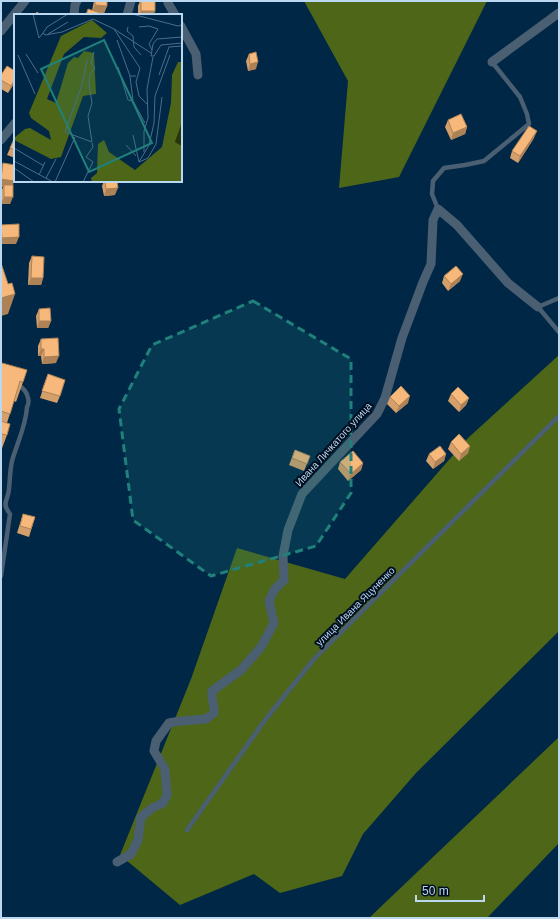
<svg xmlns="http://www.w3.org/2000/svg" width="560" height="919" viewBox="0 0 560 919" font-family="Helvetica,sans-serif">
<rect width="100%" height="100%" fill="#002746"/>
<!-- forest -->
<g fill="#4d6618">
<polygon points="304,1 487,1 399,177 339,188 348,81"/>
<polygon points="559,355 559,631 416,773 363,834 342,876 280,893 254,874 180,905 120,855 191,679 237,548 345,579 468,438"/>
<polygon points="559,737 559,843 487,918 369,918"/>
</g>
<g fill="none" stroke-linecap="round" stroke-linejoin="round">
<!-- lane -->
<g stroke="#4a5f72" stroke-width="4.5">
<polyline points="438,209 432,194 433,181 444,168 465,165 484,161 529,124 527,114 520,97 492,62"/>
<polyline points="559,298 538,307 559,332"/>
<path d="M1 576 10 514C1 502 8 502 9 489 10 479 10 470 12 461 17 443 26 426 27 407 28 405 29 401 28 398 27 392 22 387 17 384"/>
<polyline points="187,830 265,720 314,659 559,416"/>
</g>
<!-- street -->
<g stroke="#4a5f72" stroke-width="9">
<polyline points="168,1 168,3 175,15"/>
<polyline points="74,15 75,5 77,1"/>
<polyline points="127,15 131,1"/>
<polyline points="181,26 196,54 198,75"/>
<polyline points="1,31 25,1"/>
<polyline points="492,62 559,13"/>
<polyline points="1,140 15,123"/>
<path d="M117 862 131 854 138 840 141 817 152 808 163 803 167 795 165 769 154 751 156 741 169 723 180 721 206 719 214 713C215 706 211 699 212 691L241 670 261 647 274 623 269 601 274 590 284 580 283 556 288 530 302 494 377 414 385 398 402 338 423 282 431 264 433 220 438 209 457 225 508 283 538 307"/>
</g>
</g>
<!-- wall -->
<g fill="#d49f6a">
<polygon points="94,1 107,1 107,6 104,13 99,13 92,11"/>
<polygon points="140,1 155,1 155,11 153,15 138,15 138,6"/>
<polygon points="249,54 256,69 248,71 246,61"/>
<polygon points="15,71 15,82 8,93 1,89 1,75"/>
<polygon points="448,120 467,127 465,134 451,140 445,127"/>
<polygon points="534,138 518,163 510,158 512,151"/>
<polygon points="14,139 15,139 15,158 7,155"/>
<polygon points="3,163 13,185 10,204 1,204 1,192 3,187 1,187 1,169"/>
<polygon points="104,181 105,181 115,195 104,196 102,186"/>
<polygon points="32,256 43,278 41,285 28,285 29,263"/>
<polygon points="444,276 460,281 448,291 442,283"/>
<polygon points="39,309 51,321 48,328 37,328 36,316"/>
<polygon points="41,339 56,363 42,364 41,356 38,356 38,346"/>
<polygon points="1,365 23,382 16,402 14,401 7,423 7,435 1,451"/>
<polygon points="48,374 60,396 57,403 40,398"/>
<polygon points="451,394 469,398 466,405 459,412 448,401"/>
<polygon points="390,397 408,403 396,413 387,404"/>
<polygon points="451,442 470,446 468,453 459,461 448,449"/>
<polygon points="295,450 310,456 304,471 289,465"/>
<polygon points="429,454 446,454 444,461 433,469 426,461"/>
<polygon points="340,462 363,463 361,470 348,481 338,469"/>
<polygon points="23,514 35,517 29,537 17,533"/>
</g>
<!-- shaded-wall -->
<g fill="#ad8256">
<polygon points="95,5 107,6 104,13 92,12"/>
<polygon points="141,11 155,11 153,15 139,15"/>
<polygon points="258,62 256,69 248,71 250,64"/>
<polygon points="15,79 15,82 8,93 11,86"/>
<polygon points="467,127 465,134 451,140 453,133"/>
<polygon points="537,131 534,138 518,163 520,156"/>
<polygon points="1,179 14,181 12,188 4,185 3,187 1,187"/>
<polygon points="118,188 115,195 104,196 106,189"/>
<polygon points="4,197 13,197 10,204 1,204"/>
<polygon points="19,237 16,244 1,244 1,240 2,238"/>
<polygon points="463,274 460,281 448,291 451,284"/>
<polygon points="31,278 43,278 41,285 28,285"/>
<polygon points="15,294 8,314 1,316 1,298"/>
<polygon points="39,321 51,321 48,328 37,328"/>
<polygon points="41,349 44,349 41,356 38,356"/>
<polygon points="59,356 56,363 42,364 44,357"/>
<polygon points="410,396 408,403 396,413 399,406"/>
<polygon points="469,398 466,405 459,412 461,405"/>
<polygon points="470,446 468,453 459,461 461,454"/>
<polygon points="446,454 444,461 433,469 435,462"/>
<polygon points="363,463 361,470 348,481 351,474"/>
</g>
<!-- building -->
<g fill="#f7b97b" stroke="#ad8256">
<polygon points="95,1 107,1 107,6 95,5"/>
<rect x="141" y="1" width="14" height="10"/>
<polygon points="88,9 104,14 103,15 86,15"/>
<polygon points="37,12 41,15 34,15"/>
<polygon points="256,52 258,62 250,64 249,54"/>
<polygon points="7,66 15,71 15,79 11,86 1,80 1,75"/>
<polygon points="461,114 467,127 453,133 448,120"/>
<polygon points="529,126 537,131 520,156 512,151"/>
<polygon points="14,139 15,139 15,150 10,148"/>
<polygon points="3,163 15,165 14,181 1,179"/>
<polygon points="105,181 117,181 118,188 106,189"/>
<rect x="4" y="185" width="9" height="12"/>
<polygon points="19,224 19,237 2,238 1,225"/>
<polygon points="32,256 44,257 43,278 31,278"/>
<polygon points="1,263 8,284 12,283 15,294 1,298"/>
<polygon points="456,266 463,274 451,284 444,276"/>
<polygon points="50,308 51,321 39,321 39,309"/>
<polygon points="58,338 59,356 44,357 44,349 41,349 41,339"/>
<polygon points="2,363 27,370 23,382 20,381 10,414 1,411 1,366"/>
<polygon points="48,374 65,380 60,396 42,391"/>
<polygon points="401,386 410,396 399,406 390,397"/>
<polygon points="458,387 469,398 461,405 451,394"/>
<polygon points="1,421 10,424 7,435 2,434 1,436"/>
<polygon points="459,434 470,446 461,454 451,442"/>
<polygon points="440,446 446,454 435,462 429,454"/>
<polygon points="295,450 310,456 307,464 292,458"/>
<polygon points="353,451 363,463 351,474 340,462"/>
<polygon points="23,514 35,517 31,529 20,526"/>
</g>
<!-- marked area -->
<path fill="#20807b" fill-opacity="0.2" stroke="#20807b" stroke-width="3" stroke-dasharray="8 5" stroke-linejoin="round" d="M253 301 351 359V493L316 546 211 576 133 520 119 409 152 345Z"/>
<g text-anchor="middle" stroke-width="4" stroke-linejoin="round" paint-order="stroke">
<!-- street labels -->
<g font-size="10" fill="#bcd7f0" stroke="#000f20">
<text transform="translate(333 444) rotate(-48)" y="4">Ивана Личкатого улица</text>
<text transform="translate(355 606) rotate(-45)" y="4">улица Ивана Яцуненко</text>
</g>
</g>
<!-- overview -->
<g transform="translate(14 14)">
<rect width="168" height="168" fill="#002746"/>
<path d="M168 108V132L161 128Z" fill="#283705"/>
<path d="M78 6 93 19 87 24 70 23 50 40 33 85 42 89 54 49 60 43 64 44 70 37 80 39 82 80 69 82 47 143 37 145 0 126V124L11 115 16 114 37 126 35 117 17 104 15 99 47 22ZM164 48H168V108L161 128 168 132V168H78L77 164 83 159 84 130 90 126 95 138 121 156 148 133 157 89 158 61Z" fill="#4d6618"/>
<path fill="none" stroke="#4b6d8a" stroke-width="1" d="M19 0 25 24 29 19 31 21 48 18 79 5 100 15M118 0 164 12 168 11M114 13 113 17 119 22 120 33 127 41M125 13 135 12 144 15 135 30 138 36M29 19 33 13 54 0M34 20 54 8M168 23 143 25 139 30 137 42H140L147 31 168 29M103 26 116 62M12 40 24 59M4 41 21 80M73 46 68 71 51 118 78 128 74 102 78 89 75 70 76 60 81 54 77 48 80 38M104 53 114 86 119 87M145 61 155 33 168 32M122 62H116L119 87 131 109M0 83V97M133 90 125 82 122 68 126 54 100 15 137 39M119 121 125 148 135 131 140 109 141 82 156 41M112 131 122 142M0 134 30 152M130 138V117L134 104 133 75 139 43M0 147 39 168M125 148 134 144 142 130 148 83M0 154 20 168M25 161 31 148M32 164 42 145M41 168 61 123M69 168 79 148 72 143 79 133 78 129"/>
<path fill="#20807b" fill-opacity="0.15" stroke="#20807b" stroke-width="2" d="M90 26 138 129 75 158 27 55Z"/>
<rect width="168" height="168" fill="none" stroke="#bcd7f0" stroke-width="2"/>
</g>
<!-- border -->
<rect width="560" height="919" fill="none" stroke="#bcd7f0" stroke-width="4"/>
<!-- scale -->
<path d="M416 895v6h68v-6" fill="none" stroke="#bcd7f0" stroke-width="2"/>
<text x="422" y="895" font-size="12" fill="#bcd7f0" stroke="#000f20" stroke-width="3" paint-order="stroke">50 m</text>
</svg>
